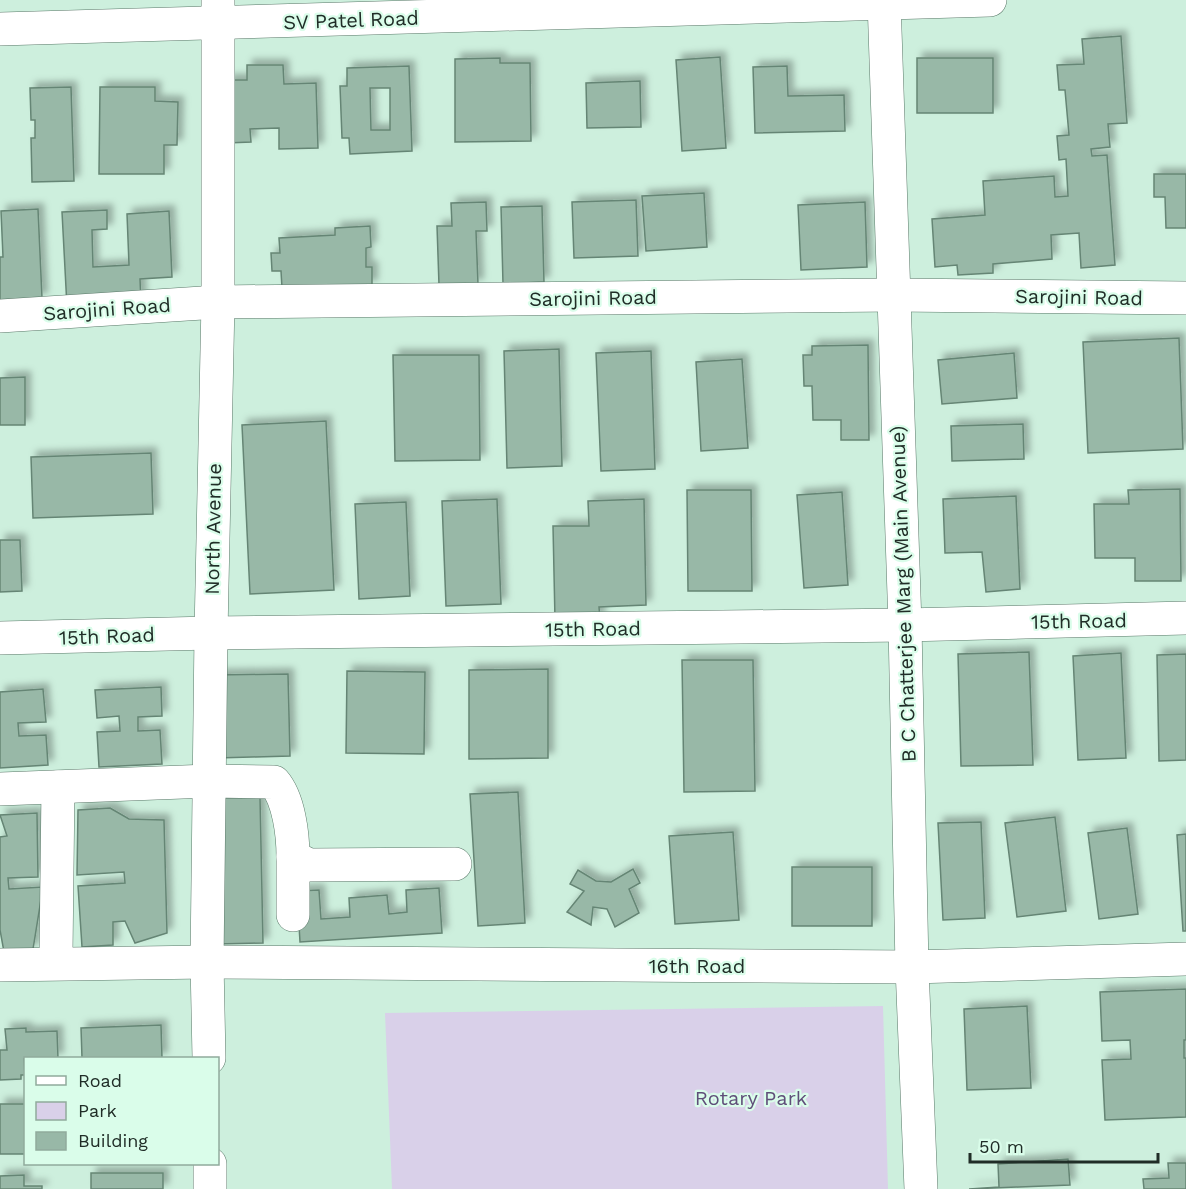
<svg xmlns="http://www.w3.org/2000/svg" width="1186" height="1189" viewBox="0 0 1186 1189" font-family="'Work Sans',sans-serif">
<defs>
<filter id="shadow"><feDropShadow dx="5.5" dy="-5.5" stdDeviation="3" flood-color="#0004"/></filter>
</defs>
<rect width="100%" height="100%" fill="#cdefdd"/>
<!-- green -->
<polygon fill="#d9d0e9" points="883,1006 888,1189 392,1189 385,1013"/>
<!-- building -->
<g fill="#98b8a7" stroke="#658574" stroke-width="1.5" fill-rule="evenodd" filter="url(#shadow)">
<polygon points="1121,36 1127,123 1108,124 1110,147 1091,149 1092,156 1107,155 1115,265 1081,268 1079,233 1051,235 1052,259 993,264 993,273 958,275 957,265 935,267 932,219 985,215 983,181 1054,176 1055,197 1068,196 1066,159 1059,160 1057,136 1069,135 1065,90 1059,90 1057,65 1084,64 1082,39"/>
<polygon points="720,57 726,148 682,151 676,60"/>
<polygon points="500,58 500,63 530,63 531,141 455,142 455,59"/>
<rect x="917" y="58" width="76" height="55"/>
<polygon points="247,65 283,65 284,84 316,83 318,148 279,149 279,128 250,129 251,142 227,143 226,80 247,80"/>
<path d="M409 66 412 151 350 154 349 138H342L340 86H347V68ZM370 88H390V130H371Z"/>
<polygon points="787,66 788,96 844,95 845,131 755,133 753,67"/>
<polygon points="640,81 641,127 587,128 586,83"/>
<polygon points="71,87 74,181 32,182 31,138 35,138 35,120 31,120 30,88"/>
<polygon points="100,87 155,87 155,101 178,102 177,145 164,145 164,174 99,174"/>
<polygon points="1154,174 1186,174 1186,228 1166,228 1165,197 1154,197"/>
<polygon points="704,193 707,247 646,251 642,196"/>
<polygon points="636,200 638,256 574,258 572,202"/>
<polygon points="486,202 487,231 476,231 478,284 439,285 437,226 452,226 451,203"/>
<polygon points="865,202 867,267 801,270 798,205"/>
<polygon points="542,206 544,282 503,284 501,207"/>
<polygon points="38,209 42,298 0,300 0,257 3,257 1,211"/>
<polygon points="107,210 107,229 92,230 93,267 129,265 127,214 169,211 172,277 140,279 141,303 67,307 62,212"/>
<polygon points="370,226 371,247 366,248 366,267 372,267 372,285 282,288 281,271 272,271 271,253 280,253 279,238 335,235 335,228"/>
<polygon points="1179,338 1183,449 1088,453 1083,342"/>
<polygon points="868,345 869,440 841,440 841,420 813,420 812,386 804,386 803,355 812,355 812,346"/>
<polygon points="559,349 562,466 507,468 504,351"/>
<polygon points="651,351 655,469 601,471 596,353"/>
<polygon points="1014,353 1017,398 942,404 938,360"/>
<polygon points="393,355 479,355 480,460 395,461"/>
<polygon points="742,359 748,448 701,451 696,362"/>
<polygon points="25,377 25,425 0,425 0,378"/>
<polygon points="326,421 334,590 250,594 242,425"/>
<polygon points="1023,424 1024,459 952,461 951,426"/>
<polygon points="151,453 153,514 33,518 31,457"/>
<polygon points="1180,489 1181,581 1135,581 1135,558 1095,558 1094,504 1129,504 1128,490"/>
<polygon points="687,490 751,490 752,591 688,591"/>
<polygon points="842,492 848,585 804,588 797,495"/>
<polygon points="1016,496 1020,589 986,592 982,552 945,553 943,499"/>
<polygon points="497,499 501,604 446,606 442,501"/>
<polygon points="644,499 646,605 599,607 600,619 555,620 553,526 589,526 588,501"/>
<polygon points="406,502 410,596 359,599 355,504"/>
<polygon points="0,540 20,540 22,591 0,592"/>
<polygon points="1029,652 1033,765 961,766 958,654"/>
<polygon points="1121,653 1126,758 1078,760 1073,656"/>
<polygon points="1186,654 1186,760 1159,761 1157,655"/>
<polygon points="682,660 753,660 755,791 684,792"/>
<polygon points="548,669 548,758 469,759 469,670"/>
<polygon points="347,671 425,672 424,754 346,753"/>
<polygon points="288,674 290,756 216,758 214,675"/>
<polygon points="161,687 162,716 138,717 138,731 160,730 162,764 99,767 97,732 120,731 119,716 97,718 95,690"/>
<polygon points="43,689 46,722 18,723 19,736 46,735 48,765 0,768 0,692"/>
<polygon points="518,792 525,923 478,926 470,794"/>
<polygon points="260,797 263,943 216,944 213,798"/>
<polygon points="110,808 129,819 164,820 167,933 135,943 125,921 113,922 113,945 82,947 78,886 125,883 124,872 77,875 78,810"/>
<polygon points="37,813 38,877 8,878 9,889 43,887 33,949 4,952 0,930 0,837 7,836 0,815"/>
<polygon points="1055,817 1066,911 1017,917 1005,823"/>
<polygon points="981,822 985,918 943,920 938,823"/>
<polygon points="1127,828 1138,914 1099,919 1088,833"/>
<polygon points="733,832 739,920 675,924 669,836"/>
<polygon points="1186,834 1186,931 1183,931 1177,835"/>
<rect x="792" y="867" width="80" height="59"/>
<polygon points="633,869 640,883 629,889 639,913 615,927 607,909 593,907 591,925 567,912 584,891 570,884 578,870 596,881 611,882"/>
<polygon points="439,888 442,933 300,942 297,891 319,890 321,919 350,917 349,898 387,895 389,914 407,912 406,890"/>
<polygon points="1186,989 1186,1040 1184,1040 1184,1058 1186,1058 1186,1117 1105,1120 1102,1060 1131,1059 1130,1040 1102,1041 1100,992"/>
<polygon points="1027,1006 1031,1088 967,1090 964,1009"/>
<polygon points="161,1025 162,1058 82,1058 81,1028"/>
<polygon points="26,1028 26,1032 57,1031 58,1058 24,1059 25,1075 21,1075 21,1079 0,1080 0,1050 7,1050 5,1029"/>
<rect x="0" y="1104" width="26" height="50"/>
<polygon points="1068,1159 1070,1185 969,1189 999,1187 998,1164"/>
<polygon points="1168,1163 1186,1163 1186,1189 1144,1189 1143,1179 1169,1178"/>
<rect x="91" y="1173" width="72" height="16"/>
<polygon points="24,1175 24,1186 42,1186 42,1189 0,1189 0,1176"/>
</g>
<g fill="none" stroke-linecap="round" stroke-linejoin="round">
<defs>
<g id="minor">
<polyline points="884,0 905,625 912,967 921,1189"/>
<polyline points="0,29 990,0"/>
<polyline points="0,316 218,302 894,295 1186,298"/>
<polyline points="0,638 211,633 905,625 1186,618"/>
<path d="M0 789 209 781 274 782C289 799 293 835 293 857L309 865 455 864"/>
<polyline points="293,857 293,915"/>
<polyline points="56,954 58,787"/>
<polyline points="0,965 207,962 912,967 1186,959"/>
<polyline points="209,1058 207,962 211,633 218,302 218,0"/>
<polyline points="210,1164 210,1189"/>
</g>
</defs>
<!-- minor casing -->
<use href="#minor" stroke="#5a7969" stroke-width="34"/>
<!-- minor -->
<use href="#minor" stroke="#fff" stroke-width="33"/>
</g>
<g text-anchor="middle" stroke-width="4.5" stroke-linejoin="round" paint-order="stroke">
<!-- street labels -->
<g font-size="20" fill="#202d27" stroke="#dafdea">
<text transform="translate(351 20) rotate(-2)" y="7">SV Patel Road</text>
<text transform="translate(1079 297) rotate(1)" y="7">Sarojini Road</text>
<text transform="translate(593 298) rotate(-1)" y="7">Sarojini Road</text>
<text transform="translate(107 309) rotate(-4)" y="7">Sarojini Road</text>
<text transform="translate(213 529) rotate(-89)" y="7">North Avenue</text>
<text transform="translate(903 594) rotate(-92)" y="7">B C Chatterjee Marg (Main Avenue)</text>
<text transform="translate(1079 621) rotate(-1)" y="7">15th Road</text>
<text transform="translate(593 629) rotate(-1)" y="7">15th Road</text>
<text transform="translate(107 636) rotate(-2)" y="7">15th Road</text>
<text x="697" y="973">16th Road</text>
</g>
<!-- park labels -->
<g font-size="20" fill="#5f4e79" stroke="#dafdea">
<text x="751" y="1105">Rotary Park</text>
</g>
</g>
<!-- legend -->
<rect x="24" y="1057" width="195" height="108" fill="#dafdea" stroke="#90aa9c" stroke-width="1.5"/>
<rect x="36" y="1076" width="30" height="9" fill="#ffffff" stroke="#90aa9c" stroke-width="1.5"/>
<text x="78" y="1087" font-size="18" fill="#202d27">Road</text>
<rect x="36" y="1102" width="30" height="18" fill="#d9d0e9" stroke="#90aa9c" stroke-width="1.5"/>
<text x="78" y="1117" font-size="18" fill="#202d27">Park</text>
<rect x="36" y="1132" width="30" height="18" fill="#98b8a7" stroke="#90aa9c" stroke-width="1.5"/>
<text x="78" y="1147" font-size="18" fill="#202d27">Building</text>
<!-- scale -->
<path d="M970 1153v9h188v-9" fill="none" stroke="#202d27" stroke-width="3"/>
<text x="979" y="1153" font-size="18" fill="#202d27" stroke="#dafdea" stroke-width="4.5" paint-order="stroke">50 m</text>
</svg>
